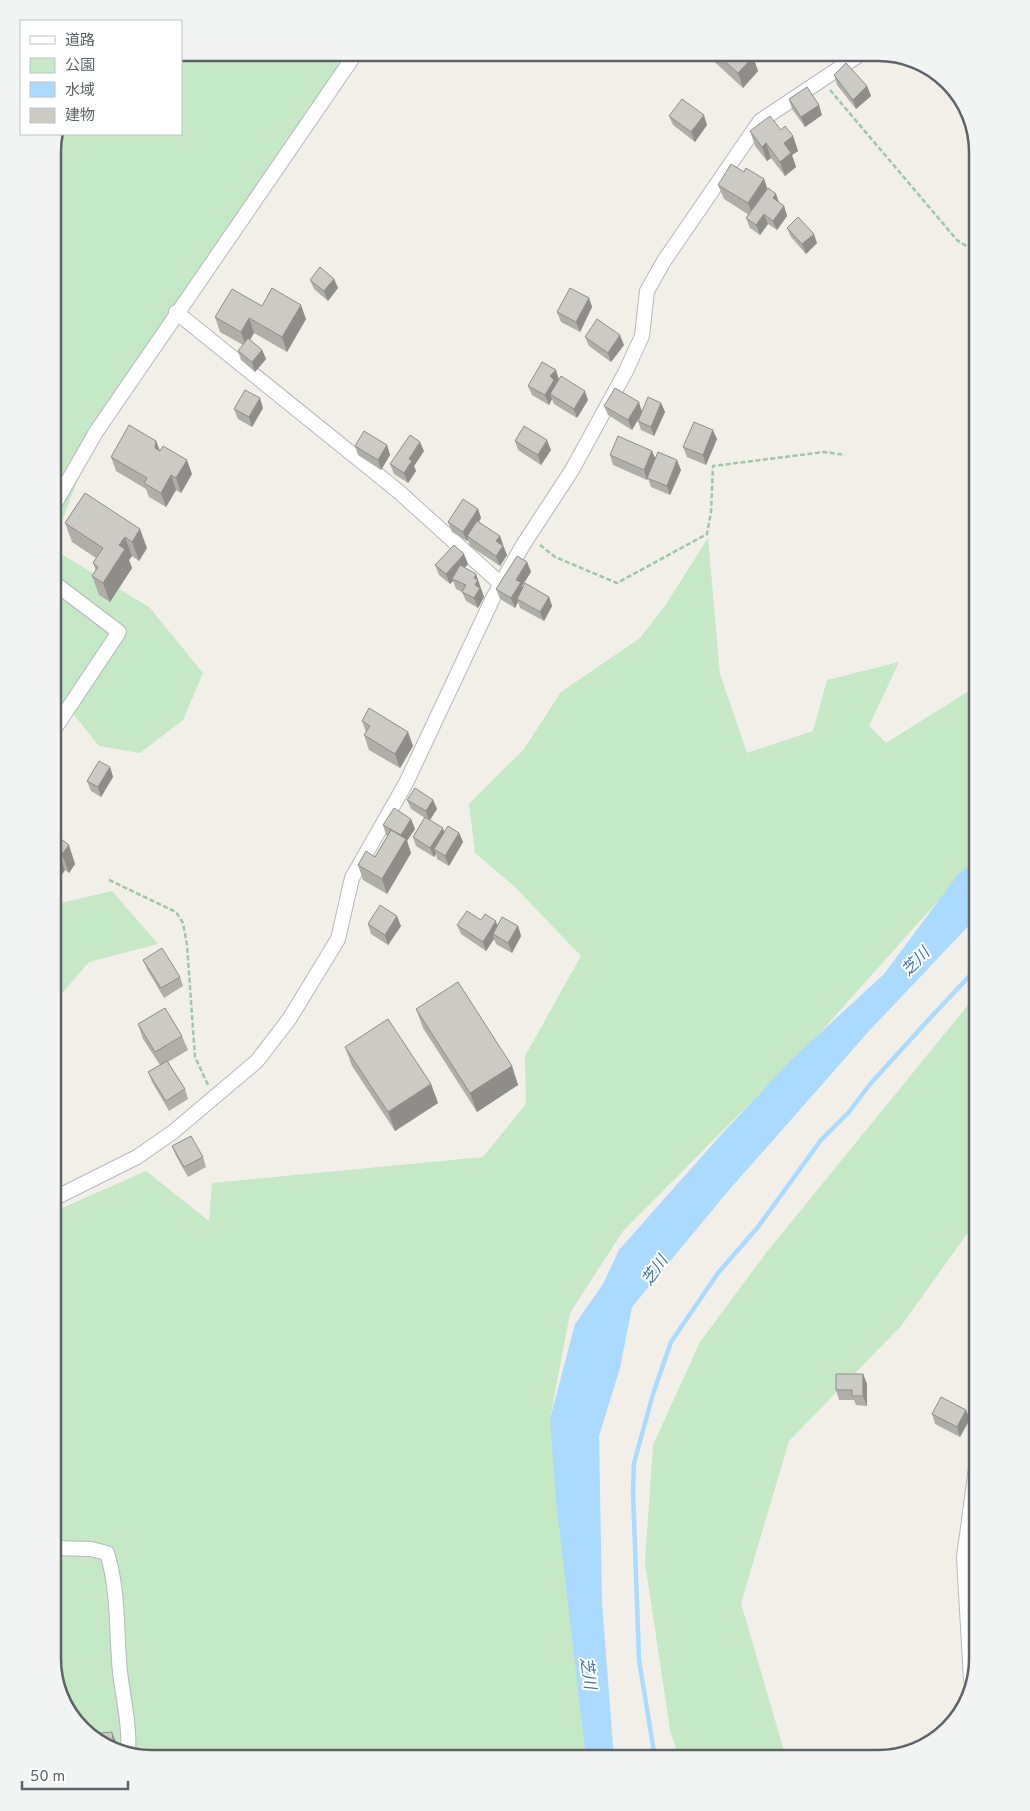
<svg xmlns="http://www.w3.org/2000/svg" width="1030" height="1811" viewBox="0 0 1030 1811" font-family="Overpass,'Noto Sans JP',sans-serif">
<rect width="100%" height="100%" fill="#f1efe8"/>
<!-- green -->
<g fill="#c5e8c5">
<polygon points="181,53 355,53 96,432 53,545 53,146 56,134 181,134"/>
<polygon points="708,538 720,674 747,753 813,731 827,680 899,662 869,726 886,743 977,686 977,864 944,894 818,1035 623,1231 570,1313 550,1419 586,1758 146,1758 96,1742 60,1697 53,1659 53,1212 146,1171 209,1221 212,1183 483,1157 526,1104 525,1056 581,956 514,886 475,853 469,804 524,749 561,692 640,638 665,606"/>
<polygon points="53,549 149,607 203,673 183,720 140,753 99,746 63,701 53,708"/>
<polygon points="112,891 158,944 89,962 53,1004 53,905"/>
<polygon points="977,994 977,1220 901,1326 789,1441 741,1603 786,1758 679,1758 670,1730 645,1562 653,1445 700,1342 766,1253"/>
</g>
<!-- water -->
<polygon fill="#aadaff" points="977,861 977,917 869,1031 730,1189 632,1307 620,1368 599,1436 602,1602 614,1758 586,1758 556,1500 550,1419 575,1324 603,1284 619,1250 719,1137 792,1059 884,974 959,873"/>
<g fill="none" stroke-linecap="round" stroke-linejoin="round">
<!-- stream -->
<polyline stroke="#aadaff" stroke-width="4.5" points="655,1758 639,1660 633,1490 634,1463 653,1394 671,1342 718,1273 758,1227 821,1140 848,1113 871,1083 932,1016 977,968"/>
<defs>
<g id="minor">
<polyline points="176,312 398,491 501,584"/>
<polyline points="53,507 96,432 356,53"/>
<polyline points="53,731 119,632 53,582"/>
<polyline points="53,1199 137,1157 173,1132 257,1061 290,1018 338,939 352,878 406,783 493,598 523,545 572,470 625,373 642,336 647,291 664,261 760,121 862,53"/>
<path d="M53 1548 91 1549 107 1553C119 1591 116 1632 120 1672 123 1698 130 1725 128 1752"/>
<polyline points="971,1680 964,1557 977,1461"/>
</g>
</defs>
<!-- minor casing -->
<use href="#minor" stroke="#b5b8bc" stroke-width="16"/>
<!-- path -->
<g stroke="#9cc7a9" stroke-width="2.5" stroke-dasharray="5 2.5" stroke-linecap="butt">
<polyline points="830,90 957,240 977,253"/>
<polyline points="540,545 555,557 617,583 707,534 711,512 713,466 824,452 845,455"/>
<polyline points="109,880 176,912 183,923 187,945 195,1057 208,1085"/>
</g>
<!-- minor -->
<use href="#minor" stroke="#fff" stroke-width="14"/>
</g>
<!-- wall -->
<g fill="#afaea9">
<polygon points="707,53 748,53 753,57 758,71 743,88 708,56"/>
<polygon points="834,75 867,86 871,96 856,109 837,85"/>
<polygon points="789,99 822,115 805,127 792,109"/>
<polygon points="669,116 707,125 695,142 673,125"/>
<polygon points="781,130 793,136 798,151 792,155 796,167 785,176 771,158 767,161 755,146 750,131"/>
<polygon points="744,172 764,179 767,189 776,194 779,202 784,206 787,216 777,230 768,224 760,235 750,228 746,218 749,215 724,199 718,185"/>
<polygon points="787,228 817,243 806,254 791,237"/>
<polygon points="334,279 338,288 328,301 314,289 310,280"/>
<polygon points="589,298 592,307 580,332 561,322 557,312"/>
<polygon points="262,306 306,319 287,352 254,333 250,340 262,350 266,359 255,372 241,360 238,351 243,345 220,332 215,317"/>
<polygon points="585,337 624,345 611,362 589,346"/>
<polygon points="559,379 588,400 577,418 554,404 552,399 549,405 532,395 528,386"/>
<polygon points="661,403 665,412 654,436 641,430 638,421 641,415 632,430 608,415 604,406 642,411"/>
<polygon points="263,408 252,427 238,419 234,409"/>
<polygon points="717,439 706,465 687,457 683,447"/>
<polygon points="156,441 160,451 192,474 181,493 176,490 166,507 149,497 146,489 116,471 111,457"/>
<polygon points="515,441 551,450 541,465 518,450"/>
<polygon points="387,445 390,455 381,470 358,455 355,446"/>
<polygon points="424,451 414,466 416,471 408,483 394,474 390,464"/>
<polygon points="652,451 655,458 681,470 670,495 651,487 648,478 647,480 613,465 610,455"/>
<polygon points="85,493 147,548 139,561 132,556 129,560 132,568 110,602 99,595 92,576 96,571 93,563 96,558 72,542 65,523"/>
<polygon points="478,509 481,518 479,522 500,536 507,555 500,566 470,546 468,540 467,541 452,532 448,522"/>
<polygon points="527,562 531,572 522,586 523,588 549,597 552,606 544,621 520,608 518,602 515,608 500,599 496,589"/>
<polygon points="468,564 464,568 479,584 479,585 484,597 478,608 466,601 462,592 456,589 453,581 450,584 439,575 435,565"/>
<polygon points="362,721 408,732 413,746 400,768 369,750 364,735 366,732"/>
<polygon points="110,767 113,777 101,797 91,791 87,781"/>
<polygon points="407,800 433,800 437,809 430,820 444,832 459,833 463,842 449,866 437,859 436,854 434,857 416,846 413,837 425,818 411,809"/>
<polygon points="411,819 415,829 407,841 411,853 387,894 363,880 358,865 375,857 388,836 386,835 383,825"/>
<polygon points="53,833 75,864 69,873 65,870 53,887"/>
<polygon points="481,920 497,925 518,926 521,936 512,953 496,944 494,939 486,951 461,934 457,925"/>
<polygon points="368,924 401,926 388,945 371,934"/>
<polygon points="143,960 180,977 183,986 164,998 147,969"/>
<polygon points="416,1009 512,1066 518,1085 477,1112 423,1028"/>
<polygon points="138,1024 182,1036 188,1050 168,1062 185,1089 188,1099 169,1111 152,1082 148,1072 160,1065 143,1039"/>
<polygon points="345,1047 431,1084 438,1103 395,1131 352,1066"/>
<polygon points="172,1146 203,1157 206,1167 188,1177 176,1156"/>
<polygon points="863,1374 867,1384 867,1406 856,1405 854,1400 839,1400 836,1390"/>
<polygon points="932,1414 970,1419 960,1437 935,1424"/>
<polygon points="978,1584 978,1612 975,1604"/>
</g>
<!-- shaded-wall -->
<g fill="#8f8d8a">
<polygon points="753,57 758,71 743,88 738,73"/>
<polygon points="867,86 871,96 856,109 853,100"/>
<polygon points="819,105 822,115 805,127 801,117"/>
<polygon points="704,115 707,125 695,142 691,132"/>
<polygon points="793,136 798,151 792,155 796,167 785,176 780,162 784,143"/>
<polygon points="766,143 771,158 767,161 762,147"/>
<polygon points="764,179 769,193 754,218 748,203"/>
<polygon points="776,194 779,204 773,198"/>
<polygon points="784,206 787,216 777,230 773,221"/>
<polygon points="764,214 768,224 760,235 756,225"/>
<polygon points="814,234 817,243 806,254 802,244"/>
<polygon points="334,279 338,288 328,301 324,291"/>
<polygon points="589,298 592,307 580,332 576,322"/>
<polygon points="301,305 306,319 287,352 282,337"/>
<polygon points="249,318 254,333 246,346 241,332"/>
<polygon points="620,335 624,345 611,362 608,353"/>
<polygon points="262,350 266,359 255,372 252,362"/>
<polygon points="556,370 559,380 555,384 558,390 550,394 552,399 549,405 545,395 550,376"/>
<polygon points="585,391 588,400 577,418 574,409"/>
<polygon points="260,398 263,408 252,427 249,417"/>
<polygon points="639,402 642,412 632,430 628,420"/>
<polygon points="661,403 665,412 654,436 651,427"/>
<polygon points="713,430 717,439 706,465 703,455"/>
<polygon points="547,440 551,450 541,465 538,455"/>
<polygon points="156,441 162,456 155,448"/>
<polygon points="420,442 424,451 414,466 416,471 408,483 404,473 409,459"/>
<polygon points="387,445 390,455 381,470 378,460"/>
<polygon points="652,451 656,460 647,480 644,470"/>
<polygon points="187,460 192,474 181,493 176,478"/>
<polygon points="677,460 681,470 670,495 667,486"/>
<polygon points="171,475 176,490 166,507 161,493"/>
<polygon points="478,509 481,518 469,538 467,536 468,540 467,541 463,532"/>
<polygon points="140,529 147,548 139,561 132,542"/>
<polygon points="500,536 503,545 496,541"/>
<polygon points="125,537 132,556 129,560 132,568 110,602 103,583 119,545"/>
<polygon points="503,546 507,555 500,566 496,556"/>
<polygon points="464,554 468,564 454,580 452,579 453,581 450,584 446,574"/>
<polygon points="527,562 531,572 522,586 524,592 517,599 518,602 515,608 511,598 516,580"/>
<polygon points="476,574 484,597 478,608 474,598 474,578"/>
<polygon points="549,597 552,606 544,621 540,612"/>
<polygon points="408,732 413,746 400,768 395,754"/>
<polygon points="110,767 113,777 101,797 98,787"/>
<polygon points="433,800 437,809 429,821 426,811"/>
<polygon points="411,819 415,829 407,841 411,853 387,894 382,879 400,836"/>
<polygon points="443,828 446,838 434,849 436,854 434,857 430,848"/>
<polygon points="459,833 463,842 449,866 445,856"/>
<polygon points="69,845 75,864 69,873 62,854"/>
<polygon points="58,851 65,870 53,887 53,858"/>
<polygon points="397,916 401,926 388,945 385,935"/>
<polygon points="496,921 499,931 493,934 494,939 486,951 483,942"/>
<polygon points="518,926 521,936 512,953 508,943"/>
<polygon points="512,1066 518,1085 477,1112 470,1093"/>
<polygon points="431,1084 438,1103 395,1131 388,1112"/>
<polygon points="863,1374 867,1384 867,1406 863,1396"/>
<polygon points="966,1410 970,1419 960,1437 957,1427"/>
<polygon points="112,1732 116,1742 116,1748 114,1747"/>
</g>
<!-- building -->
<g fill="#cccac5" stroke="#8f8d8a">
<polygon points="715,53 748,53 753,57 738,73"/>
<polygon points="846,63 867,86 853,100 834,75"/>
<polygon points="807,87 819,105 801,117 789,99"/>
<polygon points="682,99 704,115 691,132 669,116"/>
<polygon points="770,116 781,130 785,126 793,136 784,143 791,153 780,162 766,143 762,147 750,131"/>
<polygon points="731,164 744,172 746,168 764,179 748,203 718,185"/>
<polygon points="768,188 776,194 773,198 784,206 773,221 764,214 756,225 746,218"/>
<polygon points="798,217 814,234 802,244 787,228"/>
<polygon points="320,267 334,279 324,291 310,280"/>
<polygon points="272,288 301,305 282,337 249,318 241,332 215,317 232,289 262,306"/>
<polygon points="570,288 589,298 576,322 557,312"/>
<polygon points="597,319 620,335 608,353 585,337"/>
<polygon points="248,338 262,350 252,362 238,351"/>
<polygon points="542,362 556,370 550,376 554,380 545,395 528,386"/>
<polygon points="561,376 585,391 574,409 550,394"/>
<polygon points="615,388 639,402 628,420 604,406"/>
<polygon points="245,390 260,398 249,417 234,409"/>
<polygon points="648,397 661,403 651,427 638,421"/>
<polygon points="694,422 713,430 703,455 683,447"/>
<polygon points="129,425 156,441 155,448 160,451 163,446 187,460 176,478 171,475 161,493 144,483 147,478 111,457"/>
<polygon points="524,426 547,440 538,455 515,441"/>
<polygon points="364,431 387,445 378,460 355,446"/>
<polygon points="410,435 420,442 409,459 412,461 404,473 390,464"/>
<polygon points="618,436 652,451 644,470 610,455"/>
<polygon points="658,452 677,460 667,486 647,478"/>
<polygon points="85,493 140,529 132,542 125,537 119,545 125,549 103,583 92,576 98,567 93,563 103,548 65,523"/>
<polygon points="463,499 478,509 463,532 448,522"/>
<polygon points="477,521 500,536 496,541 503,546 496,556 467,536"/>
<polygon points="454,545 464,554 446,574 435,565"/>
<polygon points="517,556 527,562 516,580 521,582 511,598 496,589"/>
<polygon points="460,565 476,574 474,578 478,580 475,585 480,588 474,598 462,592 466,585 452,579"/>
<polygon points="525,583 549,597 540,612 517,599"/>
<polygon points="369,708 408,732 395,754 364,735 370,726 362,721"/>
<polygon points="99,761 110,767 98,787 87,781"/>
<polygon points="415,788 433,800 426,811 407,800"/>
<polygon points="394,808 411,819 401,835 383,825"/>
<polygon points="425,817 443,828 430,848 413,837"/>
<polygon points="448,826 459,833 445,856 434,849"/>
<polygon points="391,830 406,839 382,879 358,865 366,851 375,857"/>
<polygon points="53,833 69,845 62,854 58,851 53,858"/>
<polygon points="380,905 397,916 385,935 368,924"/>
<polygon points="467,911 481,920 485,914 496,921 483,942 457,925"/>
<polygon points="502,917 518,926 508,943 493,934"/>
<polygon points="162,948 180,977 161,988 143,960"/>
<polygon points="458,982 512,1066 470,1093 416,1009"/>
<polygon points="165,1008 182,1036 155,1052 138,1024"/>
<polygon points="388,1019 431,1084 388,1112 345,1047"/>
<polygon points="167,1061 185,1089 166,1101 148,1072"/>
<polygon points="191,1136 203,1157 184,1167 172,1146"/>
<polygon points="836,1374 863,1374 863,1396 852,1396 852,1390 836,1390"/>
<polygon points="941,1397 966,1410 957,1427 932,1414"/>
<polygon points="976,1584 978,1584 978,1604 975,1604"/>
<polygon points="112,1732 114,1747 103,1744 103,1742 96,1742 90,1734"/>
</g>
<g text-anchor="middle" stroke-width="4" stroke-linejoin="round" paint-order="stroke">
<!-- water labels -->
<g font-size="16" font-style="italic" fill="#4174aa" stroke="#fff">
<text transform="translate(915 961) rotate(-46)" y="6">芝川</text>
<text transform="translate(654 1270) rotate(-55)" y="6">芝川</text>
<text transform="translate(589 1673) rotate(82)" y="6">芝川</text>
</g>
</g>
<!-- crop -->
<path d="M0 0H1030V1811H0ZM152 61H878A91 91 0 0 1 969 152V1659A91 91 0 0 1 878 1750H152A91 91 0 0 1 61 1659V152A91 91 0 0 1 152 61Z" fill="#f2f3f3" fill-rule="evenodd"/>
<path fill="none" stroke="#5f6368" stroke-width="2.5" d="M152 61H878A91 91 0 0 1 969 152V1659A91 91 0 0 1 878 1750H152A91 91 0 0 1 61 1659V152A91 91 0 0 1 152 61Z"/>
<!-- legend -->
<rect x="20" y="20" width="162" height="115" fill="#ffffff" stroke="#bfc1c3"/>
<rect x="30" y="36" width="25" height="8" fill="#ffffff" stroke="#bfc1c3"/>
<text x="65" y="45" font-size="15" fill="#5f6368">道路</text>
<rect x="30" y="58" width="25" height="15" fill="#c5e8c5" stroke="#bfc1c3"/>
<text x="65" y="70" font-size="15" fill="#5f6368">公園</text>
<rect x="30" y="82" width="25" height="15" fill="#aadaff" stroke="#bfc1c3"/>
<text x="65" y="95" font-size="15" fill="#5f6368">水域</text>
<rect x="30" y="108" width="25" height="15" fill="#cccac5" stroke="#bfc1c3"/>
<text x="65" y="120" font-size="15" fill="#5f6368">建物</text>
<!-- scale -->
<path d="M22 1781v8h106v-8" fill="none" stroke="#5f6368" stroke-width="2.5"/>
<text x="30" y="1781" font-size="15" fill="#5f6368" stroke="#ffffff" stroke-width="4" paint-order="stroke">50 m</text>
</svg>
